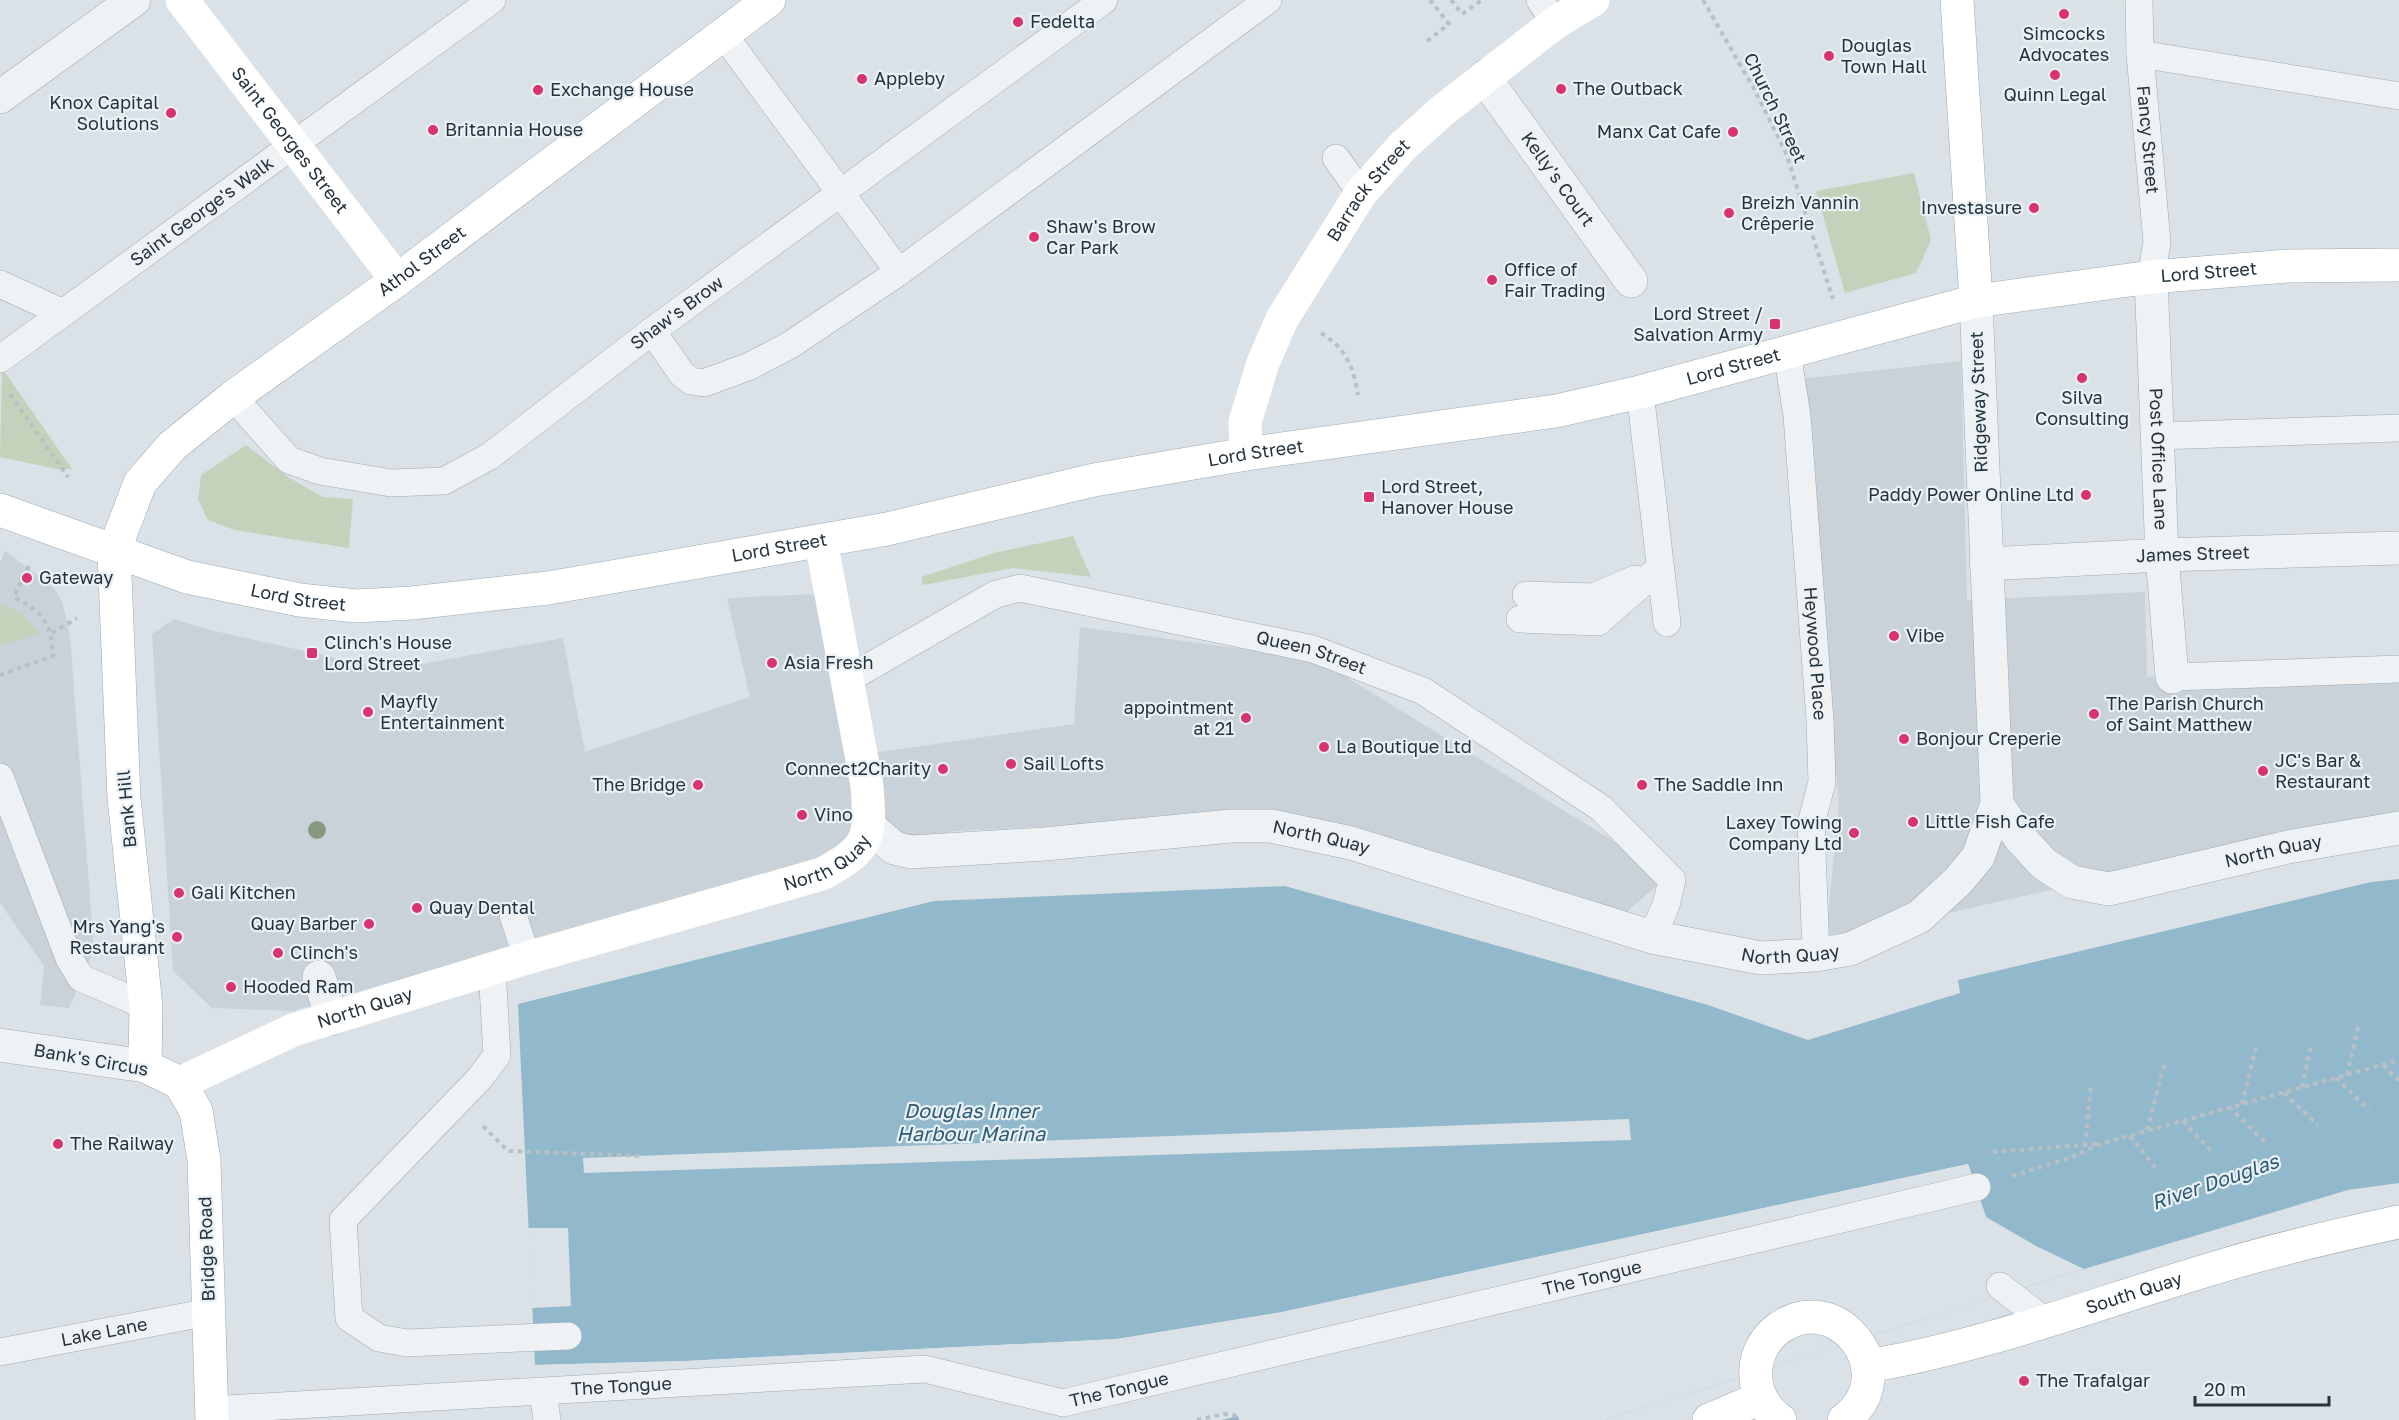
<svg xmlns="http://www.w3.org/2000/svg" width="2399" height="1420" viewBox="0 0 2399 1420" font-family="'Golos Text',sans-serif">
<rect width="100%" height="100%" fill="#dbe2e7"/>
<!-- built -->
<g fill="#c9d2d9">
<polygon points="1961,361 1967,600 2145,592 2147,677 2399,664 2399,817 2140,870 1863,932 1826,934 1839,805 1799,379"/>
<polygon points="5,551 54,588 63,604 70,637 94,950 69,1008 40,1005 44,966 0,903 0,563"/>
<polygon points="817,594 845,757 1074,724 1080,627 1317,659 1669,875 1624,914 1269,816 956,831 823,856 292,1011 212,1008 173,971 152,634 174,619 206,629 390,670 563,638 585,752 750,697 727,598"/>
</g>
<!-- green -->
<g fill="#c5d1bb">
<polygon points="1914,173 1931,240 1916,273 1845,293 1816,191"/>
<polygon points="2,368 72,469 56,469 0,457"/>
<polygon points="246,445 288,477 323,497 353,499 349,548 234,530 208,520 198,499 201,475"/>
<polygon points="1073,536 1091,577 1013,568 923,585 921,577 994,553"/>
<polygon points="0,602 24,615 39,634 0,645"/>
</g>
<!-- water -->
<polygon fill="#92b9cb" points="2399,879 2399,1183 2348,1190 2084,1269 1605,1420 1222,1420 1986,1217 1968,1164 1282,1312 1117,1339 685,1361 535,1365 518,1004 934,901 1285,886 1708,1005 1808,1040 1960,993 1958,980 2371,882"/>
<!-- pier -->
<g fill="#dbe2e7">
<polygon points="1629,1119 1631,1140 584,1173 583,1158"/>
<polygon points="1968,1164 1986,1217 2036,1246 2084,1269 1605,1420 1239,1420 1238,1416 1219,1420 1222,1417 1648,1296 1982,1215 1966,1168 1282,1315 1117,1342 685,1364 535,1368 532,1365 685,1361 1117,1339 1282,1312"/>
<polygon points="528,1228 568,1228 571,1306 532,1308"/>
</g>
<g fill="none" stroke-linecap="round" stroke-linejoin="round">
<defs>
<g id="service">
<polyline points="1540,0 1555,23"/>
<path id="s1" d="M2139 0 2140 54 2157 242 2151 277"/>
<polyline points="723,34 899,272"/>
<polyline points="2140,54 2399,96"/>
<polyline points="1336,158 1361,193"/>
<polyline points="0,284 63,313"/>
<polyline points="652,331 682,374 691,381 704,383 750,366 790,345 899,272 1268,0"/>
<path id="s2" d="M1787 352 1797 416 1820 720 1822 782 1811 824 1816 955"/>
<path id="s3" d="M0 359 492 0"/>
<polyline points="1640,392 1667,623"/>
<path id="s4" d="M233 397 289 460 320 471 391 483 444 481 490 456 652 331 1104 0"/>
<polyline points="2157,436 2399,428"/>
<polyline points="1526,595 1593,597 1635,579"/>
<polyline points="1520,619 1598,622 1660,568"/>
<polyline points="2172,677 2399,669"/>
<path id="s5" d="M848 679 996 594 1020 588 1313 649 1423 691 1601 808 1672 880 1666 905 1652 937"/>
<polyline points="0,777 69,958 81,978 146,1006"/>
<polyline points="513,915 527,958"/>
<polyline points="492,969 497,1055 480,1078 343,1220 349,1318 379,1338 407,1343 568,1336"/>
<polyline points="2000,1286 2045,1321"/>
<path id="s6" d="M0 1352 209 1312"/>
<polyline points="543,1393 547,1420"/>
<path id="s7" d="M210 1410 925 1369 1063 1403 1977 1187"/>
</g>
<g id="pedestrian">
<path id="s8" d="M1997 804 2020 838 2044 864 2072 882 2109 889 2288 847 2399 828"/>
<polyline points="319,977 332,1019"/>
</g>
<g id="minor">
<path id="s9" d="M1484 77 1631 281"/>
<polyline points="0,97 134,0"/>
<path id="s10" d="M2151 277 2162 555 2172 677"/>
<path id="s11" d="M1986 564 2162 555 2399 548"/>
<path id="s12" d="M870 827 894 848 911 852 1045 844 1231 826H1271L1351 843 1652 937 1761 958 1816 955 1850 949 1919 917 1958 881 1978 857 1997 804 1976 301"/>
<polyline points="0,1045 145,1066"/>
</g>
<g id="primary">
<polyline points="1957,0 1976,301"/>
<path id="s16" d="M0 510 187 577 300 600 356 606 412 603 548 588 887 529 1094 480 1246 454 1556 411 1640 392 1976 301 2151 277 2288 266 2399 265"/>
<path id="s17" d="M1868 1366C1988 1346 2102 1301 2218 1267 2277 1249 2338 1235 2399 1222"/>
<path id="s18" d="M212 1420 204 1160 196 1111 180 1083 145 1066 146 1006 124 798 114 551 140 483 172 446 233 397 397 280 769 0"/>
<polyline points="1709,1420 1761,1398"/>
<path d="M1780 1420C1763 1408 1754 1389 1756 1368 1757 1355 1764 1341 1774 1332 1834 1281 1907 1373 1844 1420"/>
</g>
</defs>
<!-- service casing -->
<use href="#service" stroke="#a0aab1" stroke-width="28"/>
<!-- pedestrian casing -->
<use href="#pedestrian" stroke="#a0aab1" stroke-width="34"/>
<!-- minor casing -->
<use href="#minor" stroke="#a0aab1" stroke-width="34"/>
<!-- primary casing -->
<use href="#primary" stroke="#99a9b3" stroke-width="34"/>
<!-- path -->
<g stroke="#b9c0c5" stroke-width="4" stroke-dasharray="4.5 4.5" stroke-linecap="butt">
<polyline points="1451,0 1462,14 1482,0"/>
<polyline points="1703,0 1754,89 1786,153 1833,299"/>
<polyline points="1427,41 1449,24 1430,0"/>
<path d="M1321 333C1346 348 1354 368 1358 395"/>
<polyline points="10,394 68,477"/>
<polyline points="52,633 77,618"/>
<path d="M0 675 53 656C51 622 44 613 14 597L30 564"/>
<polyline points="2383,1065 2399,1081"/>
<polyline points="2347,1075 2358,1027"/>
<polyline points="2336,1078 2369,1110"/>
<polyline points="2302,1087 2311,1046"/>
<polyline points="2284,1093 2318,1125"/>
<polyline points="2242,1104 2256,1047"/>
<polyline points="2229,1107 2265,1142"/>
<polyline points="2183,1121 2214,1154"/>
<polyline points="483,1126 508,1151 643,1156"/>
<polyline points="2147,1130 2165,1062"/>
<polyline points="2130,1136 2158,1171"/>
<polyline points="115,1137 121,1136"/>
<polyline points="2085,1146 2091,1084"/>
<polyline points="1993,1152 2096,1144"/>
<polyline points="2012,1176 2072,1157 2100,1144 2399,1060"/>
<polyline points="1197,1420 1224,1414 1238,1416"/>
</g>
<!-- service -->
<use href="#service" stroke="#eef2f5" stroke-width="27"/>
<!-- pedestrian -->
<use href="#pedestrian" stroke="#eef2f5" stroke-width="33"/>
<!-- minor -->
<use href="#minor" stroke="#eef2f5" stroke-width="33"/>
<!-- secondary -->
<g stroke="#fff" stroke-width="33">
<path id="s13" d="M182 0 397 280"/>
<path id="s14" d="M1246 454 1245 422 1263 363 1282 319 1361 193 1403 146 1442 111 1555 23 1593 0"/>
<path id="s15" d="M180 1083 293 1030 527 958 822 874C870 848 871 838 867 786L821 541"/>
</g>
<!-- primary -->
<use href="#primary" stroke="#fff" stroke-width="33"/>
</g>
<!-- trees -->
<circle fill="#869882" cx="317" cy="830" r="9"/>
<!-- markers -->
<g fill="#d8336e" stroke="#eaf1f5" stroke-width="2">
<circle cx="2064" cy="14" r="6"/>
<circle cx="1018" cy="22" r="6"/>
<circle cx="1829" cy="56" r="6"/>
<circle cx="2055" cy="75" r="6"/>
<circle cx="862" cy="79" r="6"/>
<circle cx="1561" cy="89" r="6"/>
<circle cx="538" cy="90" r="6"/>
<circle cx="171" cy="113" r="6"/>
<circle cx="433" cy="130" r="6"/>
<circle cx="1733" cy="132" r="6"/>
<circle cx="2034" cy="208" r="6"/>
<circle cx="1729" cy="213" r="6"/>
<circle cx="1034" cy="237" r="6"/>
<circle cx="1492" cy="280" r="6"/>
<rect x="1769" y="318" width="12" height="12" rx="3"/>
<circle cx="2082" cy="378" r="6"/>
<circle cx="2086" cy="495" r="6"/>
<rect x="1363" y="491" width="12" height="12" rx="3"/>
<circle cx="27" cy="578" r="6"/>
<circle cx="1894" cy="636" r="6"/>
<rect x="306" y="647" width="12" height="12" rx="3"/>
<circle cx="772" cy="663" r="6"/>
<circle cx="368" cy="712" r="6"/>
<circle cx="2094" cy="714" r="6"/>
<circle cx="1246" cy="718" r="6"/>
<circle cx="1904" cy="739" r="6"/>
<circle cx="1324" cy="747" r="6"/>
<circle cx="1011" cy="764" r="6"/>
<circle cx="943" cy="769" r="6"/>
<circle cx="2263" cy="771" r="6"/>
<circle cx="698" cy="785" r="6"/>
<circle cx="1642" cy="785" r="6"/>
<circle cx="802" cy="815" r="6"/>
<circle cx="1913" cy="822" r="6"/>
<circle cx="1854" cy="833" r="6"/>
<circle cx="179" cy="893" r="6"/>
<circle cx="417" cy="908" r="6"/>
<circle cx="369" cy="924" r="6"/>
<circle cx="177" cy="937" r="6"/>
<circle cx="278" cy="953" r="6"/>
<circle cx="231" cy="987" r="6"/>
<circle cx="58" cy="1144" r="6"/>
<circle cx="2024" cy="1381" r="6"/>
</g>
<g text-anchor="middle" stroke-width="4.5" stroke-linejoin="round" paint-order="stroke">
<!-- poi labels -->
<g font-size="18" fill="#24333e" stroke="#eaf1f5" text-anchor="start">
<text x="1030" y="28">Fedelta</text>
<text x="2064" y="40" text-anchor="middle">Simcocks<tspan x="2064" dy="21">Advocates</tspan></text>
<text x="1841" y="52">Douglas<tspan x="1841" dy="21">Town Hall</tspan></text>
<text x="874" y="85">Appleby</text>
<text x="1573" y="95">The Outback</text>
<text x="550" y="96">Exchange House</text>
<text x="2055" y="101" text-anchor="middle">Quinn Legal</text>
<text x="159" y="109" text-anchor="end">Knox Capital<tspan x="159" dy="21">Solutions</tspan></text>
<text x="445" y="136">Britannia House</text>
<text x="1721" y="138" text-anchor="end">Manx Cat Cafe</text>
<text x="1741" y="209">Breizh Vannin<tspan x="1741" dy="21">Crêperie</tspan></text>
<text x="2022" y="214" text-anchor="end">Investasure</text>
<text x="1046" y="233">Shaw's Brow<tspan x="1046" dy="21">Car Park</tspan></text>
<text x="1504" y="276">Office of<tspan x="1504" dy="21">Fair Trading</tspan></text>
<text x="1763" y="320" text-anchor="end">Lord Street /<tspan x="1763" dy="21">Salvation Army</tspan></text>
<text x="2082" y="404" text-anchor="middle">Silva<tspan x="2082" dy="21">Consulting</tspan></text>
<text x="1381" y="493">Lord Street,<tspan x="1381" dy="21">Hanover House</tspan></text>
<text x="2074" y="501" text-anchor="end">Paddy Power Online Ltd</text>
<text x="39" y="584">Gateway</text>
<text x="1906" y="642">Vibe</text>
<text x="324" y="649">Clinch's House<tspan x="324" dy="21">Lord Street</tspan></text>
<text x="784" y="669">Asia Fresh</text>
<text x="380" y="708">Mayfly<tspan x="380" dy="21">Entertainment</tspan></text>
<text x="2106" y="710">The Parish Church<tspan x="2106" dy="21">of Saint Matthew</tspan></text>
<text x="1234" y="714" text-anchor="end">appointment<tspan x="1234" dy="21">at 21</tspan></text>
<text x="1916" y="745">Bonjour Creperie</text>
<text x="1336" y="753">La Boutique Ltd</text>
<text x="2275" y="767">JC's Bar &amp;<tspan x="2275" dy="21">Restaurant</tspan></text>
<text x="1023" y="770">Sail Lofts</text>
<text x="931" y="775" text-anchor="end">Connect2Charity</text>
<text x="686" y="791" text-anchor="end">The Bridge</text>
<text x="1654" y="791">The Saddle Inn</text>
<text x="814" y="821">Vino</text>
<text x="1925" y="828">Little Fish Cafe</text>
<text x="1842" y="829" text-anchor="end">Laxey Towing<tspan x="1842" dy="21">Company Ltd</tspan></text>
<text x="191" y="899">Gali Kitchen</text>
<text x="429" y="914">Quay Dental</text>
<text x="357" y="930" text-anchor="end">Quay Barber</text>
<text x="165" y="933" text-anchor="end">Mrs Yang's<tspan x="165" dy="21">Restaurant</tspan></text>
<text x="290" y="959">Clinch's</text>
<text x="243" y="993">Hooded Ram</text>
<text x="70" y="1150">The Railway</text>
<text x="2036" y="1387">The Trafalgar</text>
</g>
<!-- street labels -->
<g font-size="18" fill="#24333e" stroke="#eaf1f5">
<text transform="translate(1775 108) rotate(64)" y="6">Church Street</text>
<text dy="6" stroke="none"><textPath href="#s1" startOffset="140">Fancy Street</textPath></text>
<text dy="6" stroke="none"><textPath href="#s13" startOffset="177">Saint Georges Street</textPath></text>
<text dy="6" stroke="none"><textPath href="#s9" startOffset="126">Kelly's Court</textPath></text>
<text dy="6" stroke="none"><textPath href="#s14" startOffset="297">Barrack Street</textPath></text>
<text dy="6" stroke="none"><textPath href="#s3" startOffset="250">Saint George's Walk</textPath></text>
<text dy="6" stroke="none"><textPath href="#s18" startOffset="1330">Athol Street</textPath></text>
<text dy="6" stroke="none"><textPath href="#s16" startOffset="2256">Lord Street</textPath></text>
<text dy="6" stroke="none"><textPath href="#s4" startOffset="530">Shaw's Brow</textPath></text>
<text dy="6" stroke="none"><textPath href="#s16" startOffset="1770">Lord Street</textPath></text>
<text transform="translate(1979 402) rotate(-92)" y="6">Ridgeway Street</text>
<text dy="6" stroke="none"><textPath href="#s16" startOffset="1284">Lord Street</textPath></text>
<text dy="6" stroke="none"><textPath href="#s10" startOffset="182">Post Office Lane</textPath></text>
<text dy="6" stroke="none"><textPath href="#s16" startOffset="798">Lord Street</textPath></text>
<text dy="6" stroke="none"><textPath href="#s11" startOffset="207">James Street</textPath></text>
<text dy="6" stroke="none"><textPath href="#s16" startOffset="312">Lord Street</textPath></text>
<text dy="6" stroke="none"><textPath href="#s5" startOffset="494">Queen Street</textPath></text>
<text dy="6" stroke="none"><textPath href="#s2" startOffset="303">Heywood Place</textPath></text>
<text transform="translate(127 809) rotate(-95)" y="6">Bank Hill</text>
<text dy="6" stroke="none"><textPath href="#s12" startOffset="462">North Quay</textPath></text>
<text dy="6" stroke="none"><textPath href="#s8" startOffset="316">North Quay</textPath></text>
<text dy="6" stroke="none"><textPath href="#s15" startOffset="686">North Quay</textPath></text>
<text dy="6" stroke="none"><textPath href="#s12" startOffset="948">North Quay</textPath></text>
<text dy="6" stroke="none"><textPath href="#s15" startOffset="200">North Quay</textPath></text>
<text transform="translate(91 1060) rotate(10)" y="6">Bank's Circus</text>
<text transform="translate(207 1249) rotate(-92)" y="6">Bridge Road</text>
<text dy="6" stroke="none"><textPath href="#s7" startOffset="1402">The Tongue</textPath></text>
<text dy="6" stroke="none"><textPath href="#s17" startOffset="276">South Quay</textPath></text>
<text dy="6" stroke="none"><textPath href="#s6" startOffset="106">Lake Lane</textPath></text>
<text dy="6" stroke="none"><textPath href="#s7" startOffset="412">The Tongue</textPath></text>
<text dy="6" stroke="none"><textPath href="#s7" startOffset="916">The Tongue</textPath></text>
</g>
<!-- water labels -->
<g font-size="20" font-style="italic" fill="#2b5b75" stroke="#eaf1f5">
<text x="971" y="1118">Douglas Inner<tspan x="971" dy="23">Harbour Marina</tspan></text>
<text transform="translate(2215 1182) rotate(-19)" y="7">River Douglas</text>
</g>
</g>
<!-- scale -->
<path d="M2195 1396v9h134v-9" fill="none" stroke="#24333e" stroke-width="3"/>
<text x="2204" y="1396" font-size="18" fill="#24333e" stroke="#eaf1f5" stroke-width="4.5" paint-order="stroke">20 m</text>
</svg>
